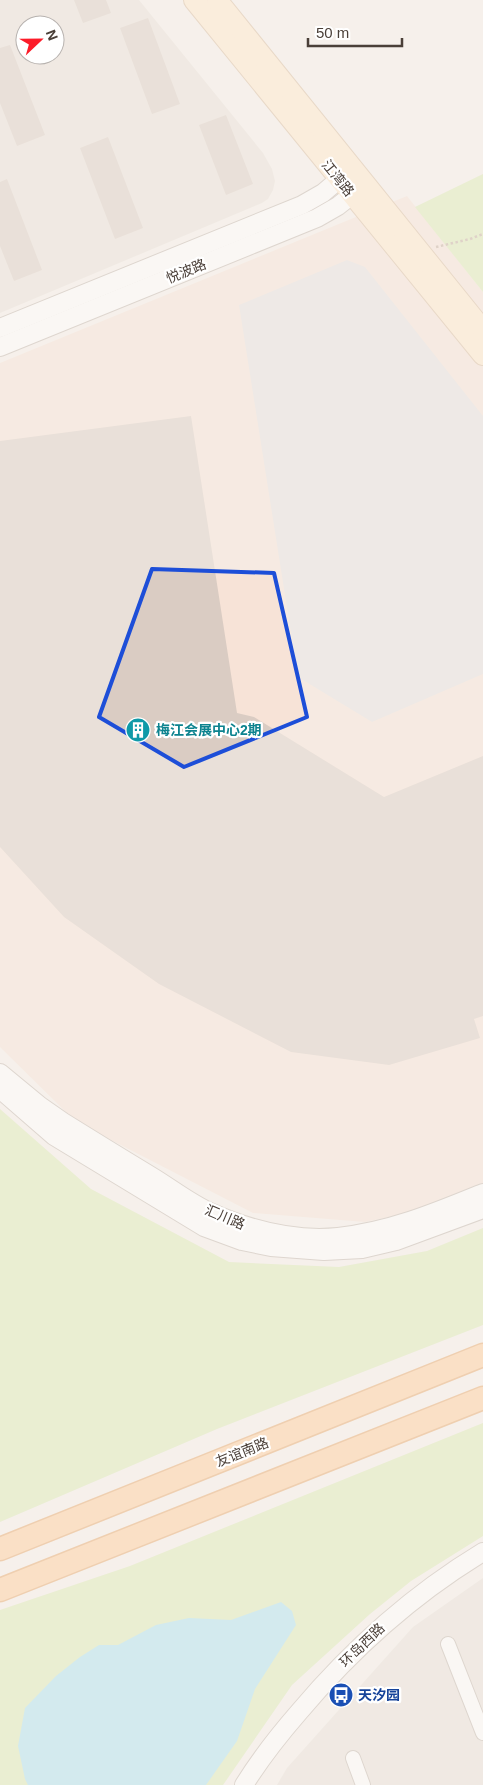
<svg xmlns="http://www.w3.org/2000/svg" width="483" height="1785" viewBox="0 0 483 1785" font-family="Arial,'Noto Sans SC',sans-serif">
<rect width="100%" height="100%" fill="#f5f0eb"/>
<!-- residential -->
<g fill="#e9e1d9" fill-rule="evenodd">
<path d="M0 0H139L263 153 272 169 275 181 273 190 268 199 262 203 0 313ZM25 25H55V55H25Z"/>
<polygon points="483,1578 483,1785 277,1785 287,1768 413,1627"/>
</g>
<!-- commercial -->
<polygon fill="#f7e3d7" points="407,196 483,292 483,1184 417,1211 365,1222 253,1213 76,1122 0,1047 0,363"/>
<!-- green -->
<g fill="#dceab4">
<polygon points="483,174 483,292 415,207"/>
<polygon points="0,1109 91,1189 229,1262 339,1267 427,1251 483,1228 483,1325 217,1429 0,1522"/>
<polygon points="483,1423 483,1536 411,1581 370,1614 292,1685 223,1785 0,1785 0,1610 130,1566"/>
</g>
<!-- parking -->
<polygon fill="#e4e1df" points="347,260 365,267 483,416 483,674 372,722 298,677 239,305"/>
<!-- water -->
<polygon fill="#a8e3f2" points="281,1602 292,1611 296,1625 255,1689 237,1741 206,1785 28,1785 25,1779 18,1746 25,1708 56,1676 80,1657 99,1645 118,1645 156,1625 189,1618 231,1620"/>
<!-- building -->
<g fill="#daccc3">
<polygon points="74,0 106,0 111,13 83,23"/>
<polygon points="148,18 180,104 152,114 120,28"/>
<polygon points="10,45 45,135 17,146 0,103 0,48"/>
<polygon points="226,115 253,184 226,195 199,125"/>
<polygon points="108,137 143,228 115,239 80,148"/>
<polygon points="7,179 42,270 14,281 0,246 0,182"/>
<polygon points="191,416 237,713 254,717 384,797 483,756 483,1016 474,1019 480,1038 389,1065 291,1052 159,984 64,917 0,847 0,441"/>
</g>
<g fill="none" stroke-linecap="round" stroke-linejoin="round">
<defs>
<g id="minor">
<polyline points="448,1644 483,1733"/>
<polyline points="353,1758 363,1785"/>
</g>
<g id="tertiary">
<polyline points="0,328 302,205 323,193 350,170"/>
<polyline points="0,347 317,218 338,206 362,187"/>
<path d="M0 1073 40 1106 63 1122C92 1140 121 1158 151 1176 171 1188 191 1204 212 1213 251 1230 296 1241 338 1237 391 1231 434 1213 483 1193"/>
<polyline points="0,1089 54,1136 204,1227 242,1241 271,1247 324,1251 362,1249 396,1241 483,1209"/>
<path d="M244 1785C260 1759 279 1735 299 1712 352 1649 412 1595 483 1552"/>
</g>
<g id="secondary">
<polyline points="194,0 483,355"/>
<polyline points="217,0 483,330"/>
</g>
<g id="primary">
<polyline points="0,1549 483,1355"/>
<polyline points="0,1590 483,1398"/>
</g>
</defs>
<!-- minor casing -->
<use href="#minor" stroke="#c1b6ad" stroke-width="16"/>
<!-- tertiary casing -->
<use href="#tertiary" stroke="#c1b6ad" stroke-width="20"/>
<!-- secondary casing -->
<use href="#secondary" stroke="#d8bc9d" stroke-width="22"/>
<!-- primary casing -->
<use href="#primary" stroke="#e6a669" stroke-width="25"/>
<!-- path -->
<polyline stroke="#c3ae9e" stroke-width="2.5" stroke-dasharray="2.5 2.5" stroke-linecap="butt" points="436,247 470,239 483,234"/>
<!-- minor -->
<use href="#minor" stroke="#fff" stroke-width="14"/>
<!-- tertiary -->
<use href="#tertiary" stroke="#fff" stroke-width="18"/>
<!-- secondary -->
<use href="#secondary" stroke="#ffe8cb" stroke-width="20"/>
<!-- primary -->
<use href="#primary" stroke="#ffcd9a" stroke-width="22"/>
</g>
<!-- marked area -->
<path d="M0 0H483V1785H0ZM152 569 274 573 307 717 184 767 99 717Z" fill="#f5f0eb" fill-opacity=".55" fill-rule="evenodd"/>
<path fill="none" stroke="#1d4ed8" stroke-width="4" stroke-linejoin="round" d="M152 569 274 573 307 717 184 767 99 717Z"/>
<!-- icons -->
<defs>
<symbol id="building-disc" viewBox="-11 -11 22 22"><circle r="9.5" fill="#0f9aa8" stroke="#fff"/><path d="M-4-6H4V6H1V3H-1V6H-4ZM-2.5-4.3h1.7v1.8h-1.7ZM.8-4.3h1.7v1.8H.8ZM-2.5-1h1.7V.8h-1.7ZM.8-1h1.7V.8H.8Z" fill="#fff"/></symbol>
<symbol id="bus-disc" viewBox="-11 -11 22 22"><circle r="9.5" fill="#1a4fb4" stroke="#fff"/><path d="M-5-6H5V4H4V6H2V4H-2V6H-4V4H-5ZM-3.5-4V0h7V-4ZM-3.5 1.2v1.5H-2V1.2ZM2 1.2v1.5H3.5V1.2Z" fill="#fff"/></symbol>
</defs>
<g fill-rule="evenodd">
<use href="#building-disc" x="124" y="716" width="28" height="28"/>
<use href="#bus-disc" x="327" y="1681" width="28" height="28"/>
</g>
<g text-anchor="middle" stroke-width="4.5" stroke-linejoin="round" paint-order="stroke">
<!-- street labels -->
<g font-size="14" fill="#4a3f38" stroke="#fff">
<text transform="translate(338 178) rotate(51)" y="5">江湾路</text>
<text transform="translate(186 271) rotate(-22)" y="5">悦波路</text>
<text transform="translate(225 1217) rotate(23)" y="5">汇川路</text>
<text transform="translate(242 1452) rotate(-22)" y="5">友谊南路</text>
<text transform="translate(362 1645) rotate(-44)" y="5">环岛西路</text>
</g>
<!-- culture labels -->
<g font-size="14" font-weight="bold" fill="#0d838f" stroke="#fff" text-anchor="start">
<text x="156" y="735">梅江会展中心2期</text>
</g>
<!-- transit labels -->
<g font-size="14" font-weight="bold" fill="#164399" stroke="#fff" text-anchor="start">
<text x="358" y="1700">天汐园</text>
</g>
</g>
<!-- north arrow -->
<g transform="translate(40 40) rotate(68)"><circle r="24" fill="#ffffff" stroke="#b7b2af"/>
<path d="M0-4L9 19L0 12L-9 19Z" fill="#fc1c29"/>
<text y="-8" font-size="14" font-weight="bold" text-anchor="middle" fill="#4a3f38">N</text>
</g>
<!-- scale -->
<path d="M308 38v8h94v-8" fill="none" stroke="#4a3f38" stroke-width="2.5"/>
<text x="316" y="38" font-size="15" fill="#4a3f38" stroke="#ffffff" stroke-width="4" paint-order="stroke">50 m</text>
</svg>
